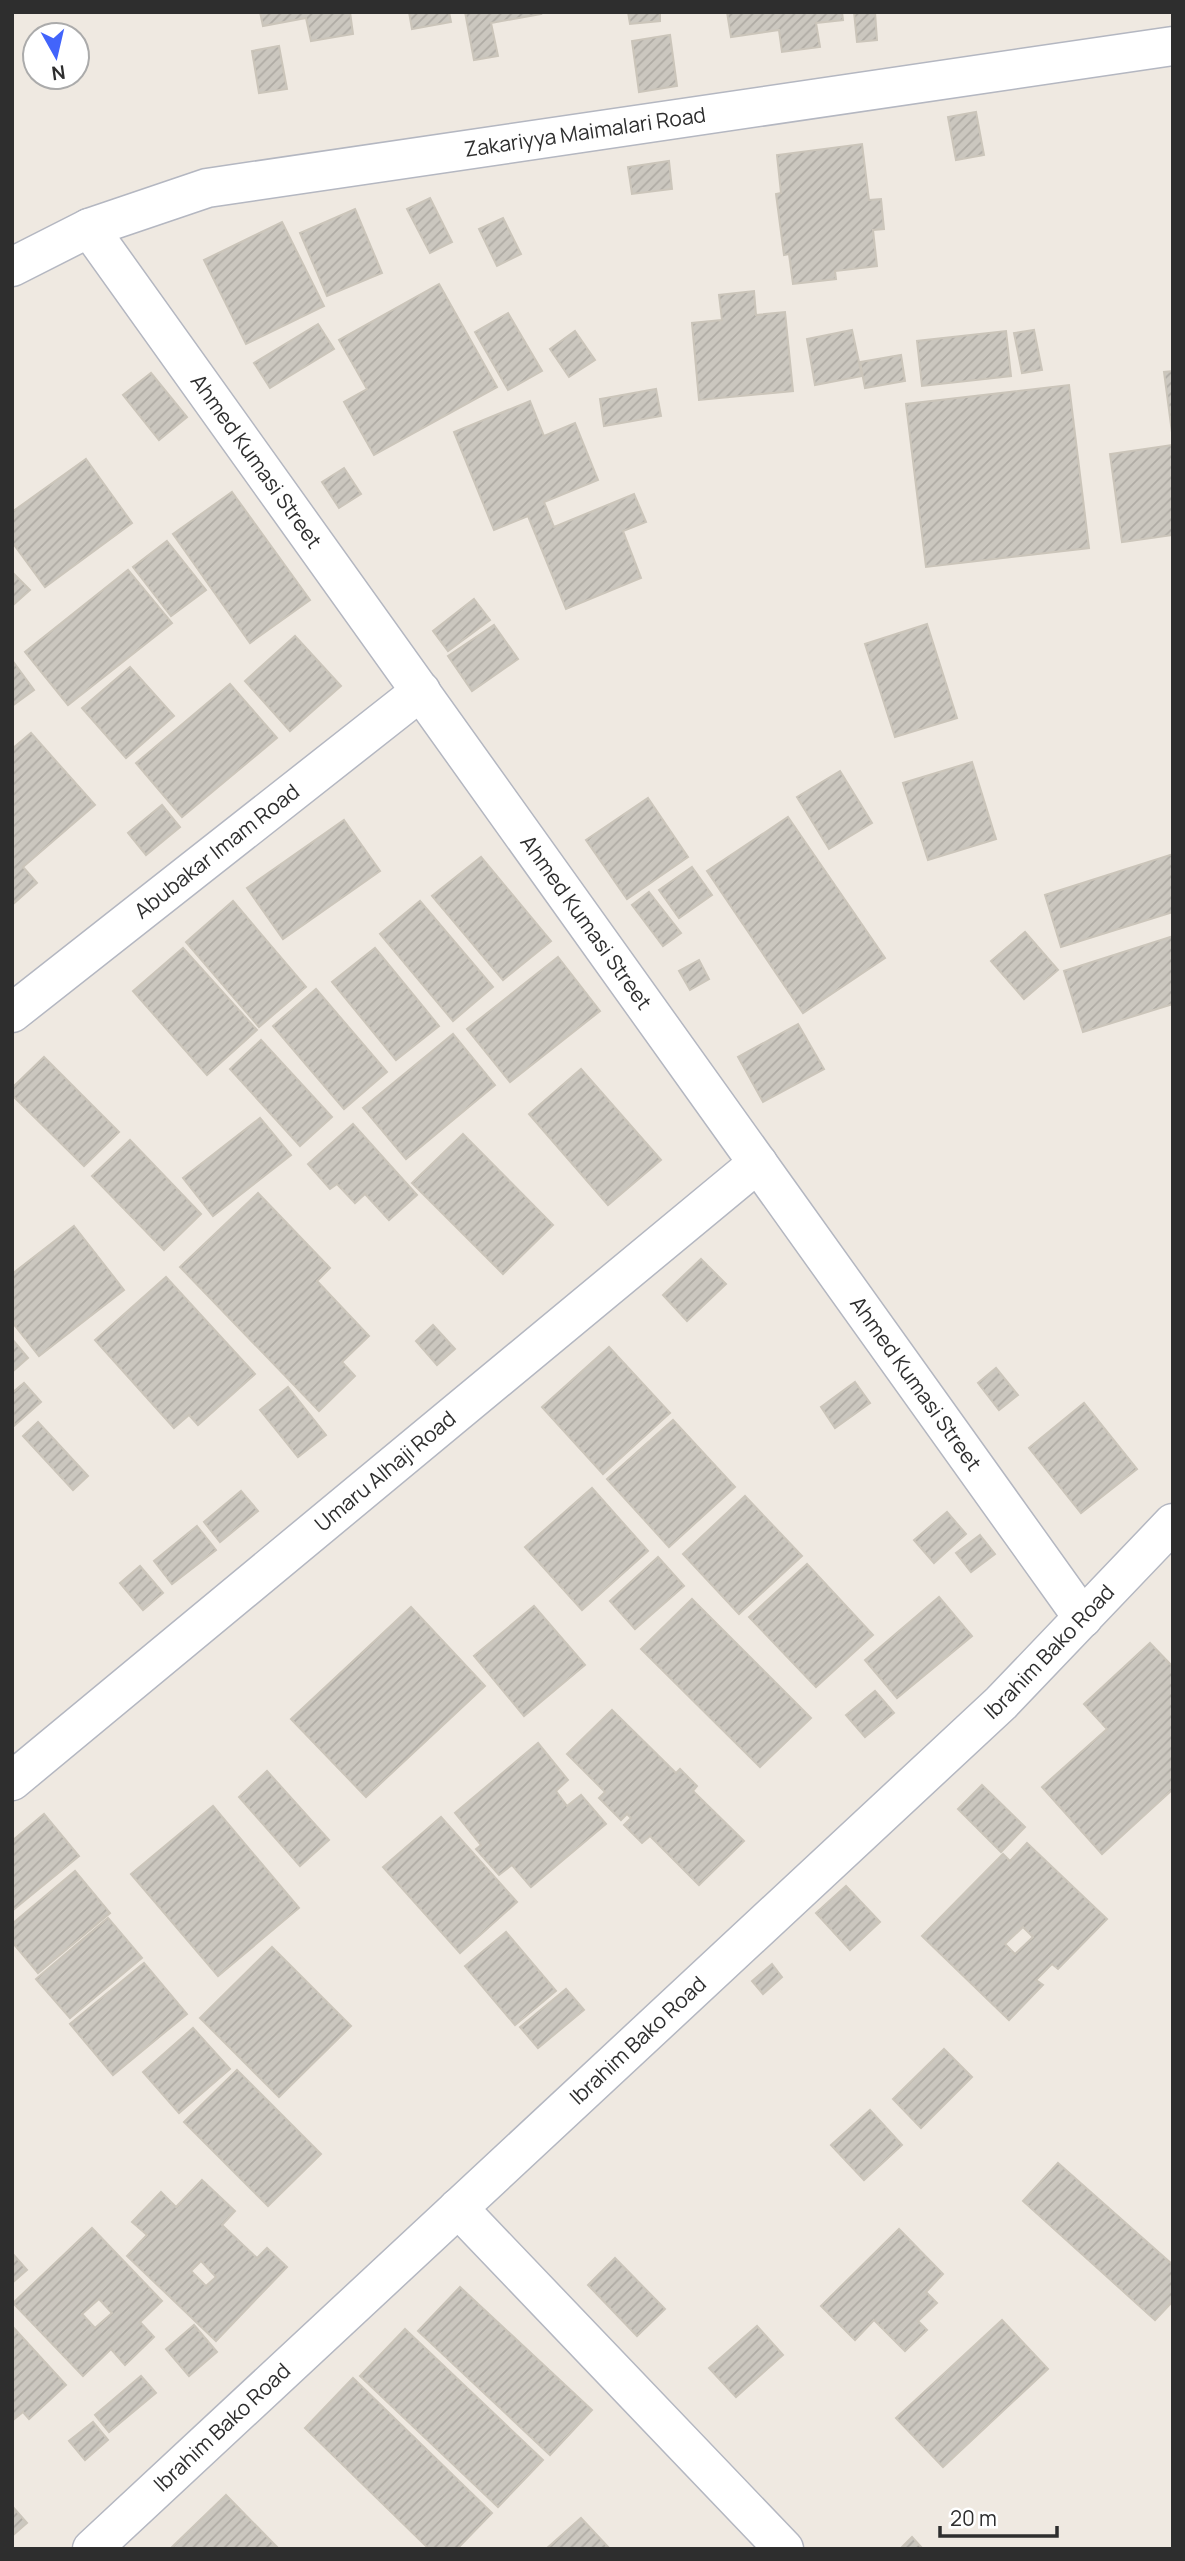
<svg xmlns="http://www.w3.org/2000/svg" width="1185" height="2561" viewBox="0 0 1185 2561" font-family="Manrope,sans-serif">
<defs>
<pattern id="building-hatch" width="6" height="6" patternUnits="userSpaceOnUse" patternTransform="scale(1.75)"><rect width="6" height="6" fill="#cbc7bf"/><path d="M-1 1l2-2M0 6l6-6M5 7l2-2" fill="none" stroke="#afaba4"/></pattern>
</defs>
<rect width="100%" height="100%" fill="#efe9e1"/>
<!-- building -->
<g fill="url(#building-hatch)" stroke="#cbc5ba" stroke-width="2" fill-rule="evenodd">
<polygon points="260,12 350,12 353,34 311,41 306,18 263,26"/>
<polygon points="409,12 449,12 451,22 412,29"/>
<polygon points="465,12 540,12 541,14 491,23 498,56 474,60"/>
<polygon points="628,12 660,12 660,21 630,24"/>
<polygon points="727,12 842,12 843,20 816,23 820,47 782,52 779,30 731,37"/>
<polygon points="854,12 875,12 877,40 857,42"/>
<polygon points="670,35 677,86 639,92 632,41"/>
<polygon points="279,46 287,89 259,93 252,51"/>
<polygon points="976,112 984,155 956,160 948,117"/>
<polygon points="862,144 869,200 881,199 884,229 873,230 877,266 835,271 836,279 793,284 789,254 784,255 776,194 781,193 777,155"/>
<polygon points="669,161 672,189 632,194 628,167"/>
<polygon points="430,198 452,242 430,253 407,209"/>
<polygon points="355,209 382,273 327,296 300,233"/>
<polygon points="503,218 521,254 497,266 479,229"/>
<polygon points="282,222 324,306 246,344 204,260"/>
<polygon points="439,284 497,387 374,455 344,402 367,389 339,340"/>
<polygon points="754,291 756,315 785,312 793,391 699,400 692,323 722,320 719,295"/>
<polygon points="508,313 542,371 508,390 475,332"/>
<polygon points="318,324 334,349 270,388 254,363"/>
<polygon points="852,330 862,376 815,385 807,339"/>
<polygon points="1034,330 1042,370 1022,373 1014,333"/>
<polygon points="575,331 595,360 569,377 550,349"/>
<polygon points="1006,331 1011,376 922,386 917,341"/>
<polygon points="901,355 905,381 865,388 860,362"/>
<polygon points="1173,371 1173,440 1164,372"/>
<polygon points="151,373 187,417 159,440 123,395"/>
<polygon points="1069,385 1089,548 926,567 906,404"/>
<polygon points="656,389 661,416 604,426 600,399"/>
<polygon points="530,401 544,436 575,423 598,480 544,502 554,527 634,494 646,522 623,531 641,578 566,609 528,516 494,530 454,432"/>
<polygon points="1173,445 1173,535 1122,542 1110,454"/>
<polygon points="86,459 132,523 45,587 12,542 12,512"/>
<polygon points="344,468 361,494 339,508 322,482"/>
<polygon points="232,492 310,600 250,643 173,534"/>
<polygon points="167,541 206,590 171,616 133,567"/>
<polygon points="128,570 172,623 68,705 25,652"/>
<polygon points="12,572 30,590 12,606"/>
<polygon points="474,599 490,620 448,651 433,631"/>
<polygon points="927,624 957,718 895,737 865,644"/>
<polygon points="494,625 518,659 472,691 448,656"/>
<polygon points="295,636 341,686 290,731 245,681"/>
<polygon points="12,660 34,690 12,706"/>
<polygon points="130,667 174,716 126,758 82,708"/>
<polygon points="230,684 277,738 182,817 136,763"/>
<polygon points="31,733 95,805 23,867 37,883 12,905 12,749"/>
<polygon points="972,762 996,839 928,860 903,783"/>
<polygon points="840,771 872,823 829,849 797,797"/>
<polygon points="648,798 688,857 627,899 586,840"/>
<polygon points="162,805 180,827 146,855 128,833"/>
<polygon points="788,817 885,958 803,1013 707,871"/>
<polygon points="344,820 380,871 283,939 247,888"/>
<polygon points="1173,854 1173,912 1061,947 1045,895"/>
<polygon points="481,857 551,941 503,980 432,896"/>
<polygon points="692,867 712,895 679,918 659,890"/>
<polygon points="649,892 681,933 663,946 632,905"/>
<polygon points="233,901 306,987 259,1027 186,942"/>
<polygon points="420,901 493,987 453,1021 380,934"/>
<polygon points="1025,932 1058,970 1024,999 991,961"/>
<polygon points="1173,936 1173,1004 1083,1032 1064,971"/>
<polygon points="183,948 257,1030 207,1075 133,991"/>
<polygon points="375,948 439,1026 396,1060 332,982"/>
<polygon points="558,957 600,1011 510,1082 467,1029"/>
<polygon points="699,960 709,979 690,990 679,971"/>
<polygon points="316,989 387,1072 344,1109 273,1026"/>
<polygon points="798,1024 824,1069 763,1102 738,1057"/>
<polygon points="453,1034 495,1085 406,1159 363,1108"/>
<polygon points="261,1040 332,1117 300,1146 230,1069"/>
<polygon points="44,1057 119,1132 84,1166 12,1095 12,1088"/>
<polygon points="581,1069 661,1160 608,1205 529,1114"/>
<polygon points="260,1118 291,1155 213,1216 183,1178"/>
<polygon points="353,1124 417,1195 389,1220 365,1194 355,1203 337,1184 330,1189 308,1164"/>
<polygon points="463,1134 553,1225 503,1274 412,1183"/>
<polygon points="130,1140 201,1214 164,1250 92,1176"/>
<polygon points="258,1193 330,1268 317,1281 369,1336 342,1362 355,1376 319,1411 180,1267"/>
<polygon points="74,1226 124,1290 39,1356 12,1322 12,1274"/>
<polygon points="701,1259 726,1284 687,1321 663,1295"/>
<polygon points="166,1277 255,1374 198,1425 189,1415 174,1428 95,1340"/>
<polygon points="433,1325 455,1349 437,1365 416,1341"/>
<polygon points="12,1339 28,1358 12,1372"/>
<polygon points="609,1347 670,1413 603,1474 542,1407"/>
<polygon points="996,1368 1018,1395 999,1410 978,1383"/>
<polygon points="855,1382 870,1403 835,1428 821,1407"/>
<polygon points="24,1383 41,1402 14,1426 12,1393"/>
<polygon points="288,1387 326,1435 298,1457 260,1410"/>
<polygon points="1084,1403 1137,1469 1081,1513 1029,1448"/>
<polygon points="673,1420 735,1487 669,1547 607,1479"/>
<polygon points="38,1422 88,1476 73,1490 23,1436"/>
<polygon points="592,1488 648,1551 582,1610 525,1547"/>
<polygon points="241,1491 258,1511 220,1542 204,1522"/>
<polygon points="745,1496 802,1556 739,1614 683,1554"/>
<polygon points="947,1512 966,1534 934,1563 914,1540"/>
<polygon points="197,1526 216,1550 172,1584 154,1561"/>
<polygon points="980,1535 995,1554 971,1572 956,1553"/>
<polygon points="658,1557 684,1586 635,1629 610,1601"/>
<polygon points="807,1564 873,1635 816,1687 749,1617"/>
<polygon points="140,1566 163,1593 143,1610 120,1583"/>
<polygon points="939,1597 972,1636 897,1698 865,1660"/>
<polygon points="692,1599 811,1718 760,1767 641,1649"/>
<polygon points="534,1606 585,1665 524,1716 474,1656"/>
<polygon points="411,1607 485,1686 366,1797 291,1719"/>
<polygon points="1150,1643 1173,1667 1173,1789 1102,1854 1042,1787 1107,1729 1084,1704"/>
<polygon points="875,1691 894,1713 865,1737 846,1715"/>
<polygon points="612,1710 676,1773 680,1769 697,1786 693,1791 744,1841 699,1885 650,1836 642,1843 624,1825 631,1818 627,1814 621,1820 599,1798 605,1792 567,1754"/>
<polygon points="538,1743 568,1780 556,1791 567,1806 581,1795 606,1824 531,1887 512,1865 499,1875 476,1849 481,1845 455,1813"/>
<polygon points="267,1771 329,1840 300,1866 239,1797"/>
<polygon points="982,1785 1025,1827 1001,1852 958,1809"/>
<polygon points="213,1806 299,1908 218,1976 131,1874"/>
<polygon points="44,1814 79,1856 12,1911 12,1841"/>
<polygon points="441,1817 517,1902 460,1953 383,1867"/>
<path d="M1027 1843 1107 1919 1058 1969 1052 1964 1036 1980 1043 1985 1009 2020 922 1936 1003 1854 1010 1861ZM1023 1927 1033 1937 1015 1954 1005 1944Z"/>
<polygon points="75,1871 110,1913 38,1973 12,1942 12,1924"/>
<polygon points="846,1886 880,1922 850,1950 816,1913"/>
<polygon points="108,1918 142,1958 70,2018 36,1979"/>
<polygon points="506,1932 556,1991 515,2025 465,1966"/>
<polygon points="272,1947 351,2026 279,2097 200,2018"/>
<polygon points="144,1963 187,2014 113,2075 70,2024"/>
<polygon points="772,1964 782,1977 763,1994 752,1981"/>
<polygon points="566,1989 584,2010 538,2048 520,2027"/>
<polygon points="193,2028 230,2069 179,2113 143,2072"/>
<polygon points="944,2049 972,2077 921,2128 893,2099"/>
<polygon points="237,2070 321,2154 268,2206 184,2122"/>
<polygon points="870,2110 902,2145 864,2180 831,2145"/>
<polygon points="1058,2163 1173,2265 1173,2301 1155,2320 1023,2201"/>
<path d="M202 2180 235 2211 222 2225 257 2258 267 2248 287 2267 216 2341 127 2256 147 2235 132 2222 161 2192 176 2207ZM201 2261 216 2277 206 2286 191 2271Z"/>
<path d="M92 2228 162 2301 140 2322 154 2337 125 2365 111 2349 83 2376 13 2303ZM99 2299 112 2313 95 2328 82 2314Z"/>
<polygon points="899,2229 943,2274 926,2292 937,2303 918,2321 927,2330 905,2351 874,2320 855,2340 821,2306"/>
<polygon points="12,2253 27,2270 12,2283"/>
<polygon points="615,2258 665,2309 637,2336 588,2285"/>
<polygon points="460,2287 592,2410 550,2455 418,2331"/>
<polygon points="1002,2320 1048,2369 943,2467 896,2418"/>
<polygon points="194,2325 217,2352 189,2376 166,2349"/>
<polygon points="12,2326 66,2385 29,2419 23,2412 12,2421"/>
<polygon points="757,2326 783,2355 736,2397 709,2368"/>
<polygon points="405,2329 543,2460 498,2507 360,2376"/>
<polygon points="141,2376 156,2393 109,2432 95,2415"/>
<polygon points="353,2378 492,2513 457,2549 429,2549 305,2428"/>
<polygon points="93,2422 108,2440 85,2460 69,2441"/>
<polygon points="226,2495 279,2549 170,2549"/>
<polygon points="12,2506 27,2523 12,2536"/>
<polygon points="581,2518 610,2549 546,2549"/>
<polygon points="912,2537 923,2549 900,2549"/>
</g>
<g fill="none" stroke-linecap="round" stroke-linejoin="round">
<defs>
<g id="minor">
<path id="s1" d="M89 228 1083 1618"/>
<path id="s2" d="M12 267 89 228 207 188 1173 46"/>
<path id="s3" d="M12 1013 421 691"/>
<path id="s4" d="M12 1781 758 1163"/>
<polyline points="458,2208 784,2549"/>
<path id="s5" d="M92 2549 1001 1703 1173 1523"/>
</g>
</defs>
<!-- minor casing -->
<use href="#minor" stroke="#b4b7c1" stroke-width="41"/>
<!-- minor -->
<use href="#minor" stroke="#fff" stroke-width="38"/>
</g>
<g text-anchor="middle" stroke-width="7" stroke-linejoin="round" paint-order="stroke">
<!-- street labels -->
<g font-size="21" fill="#2e2e2e" stroke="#fff">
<text dy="7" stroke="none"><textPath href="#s2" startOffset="593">Zakariyya Maimalari Road</textPath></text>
<text dy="7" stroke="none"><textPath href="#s1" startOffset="287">Ahmed Kumasi Street</textPath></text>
<text dy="7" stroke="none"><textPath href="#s3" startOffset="261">Abubakar Imam Road</textPath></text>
<text dy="7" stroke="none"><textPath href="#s1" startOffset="854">Ahmed Kumasi Street</textPath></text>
<text dy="7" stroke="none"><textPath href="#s1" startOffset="1421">Ahmed Kumasi Street</textPath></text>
<text dy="7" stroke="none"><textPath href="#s4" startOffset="485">Umaru Alhaji Road</textPath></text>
<text dy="7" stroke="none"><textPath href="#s5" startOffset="1312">Ibrahim Bako Road</textPath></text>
<text dy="7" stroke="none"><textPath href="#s5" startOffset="746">Ibrahim Bako Road</textPath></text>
<text dy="7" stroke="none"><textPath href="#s5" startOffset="178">Ibrahim Bako Road</textPath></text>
</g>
</g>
<!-- border -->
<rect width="1185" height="2561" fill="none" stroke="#2e2e2e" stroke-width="28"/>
<!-- north arrow -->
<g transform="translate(56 56) rotate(172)"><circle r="33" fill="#ffffff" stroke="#ababab" stroke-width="2"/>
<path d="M0-5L12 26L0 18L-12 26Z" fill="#4264fb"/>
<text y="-10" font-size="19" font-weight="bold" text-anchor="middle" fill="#2e2e2e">N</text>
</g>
<!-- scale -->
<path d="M940 2526v10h117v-10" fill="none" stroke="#2e2e2e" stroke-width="3.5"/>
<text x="950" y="2526" font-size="21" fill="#2e2e2e" stroke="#ffffff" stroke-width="5" paint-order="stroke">20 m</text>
</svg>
